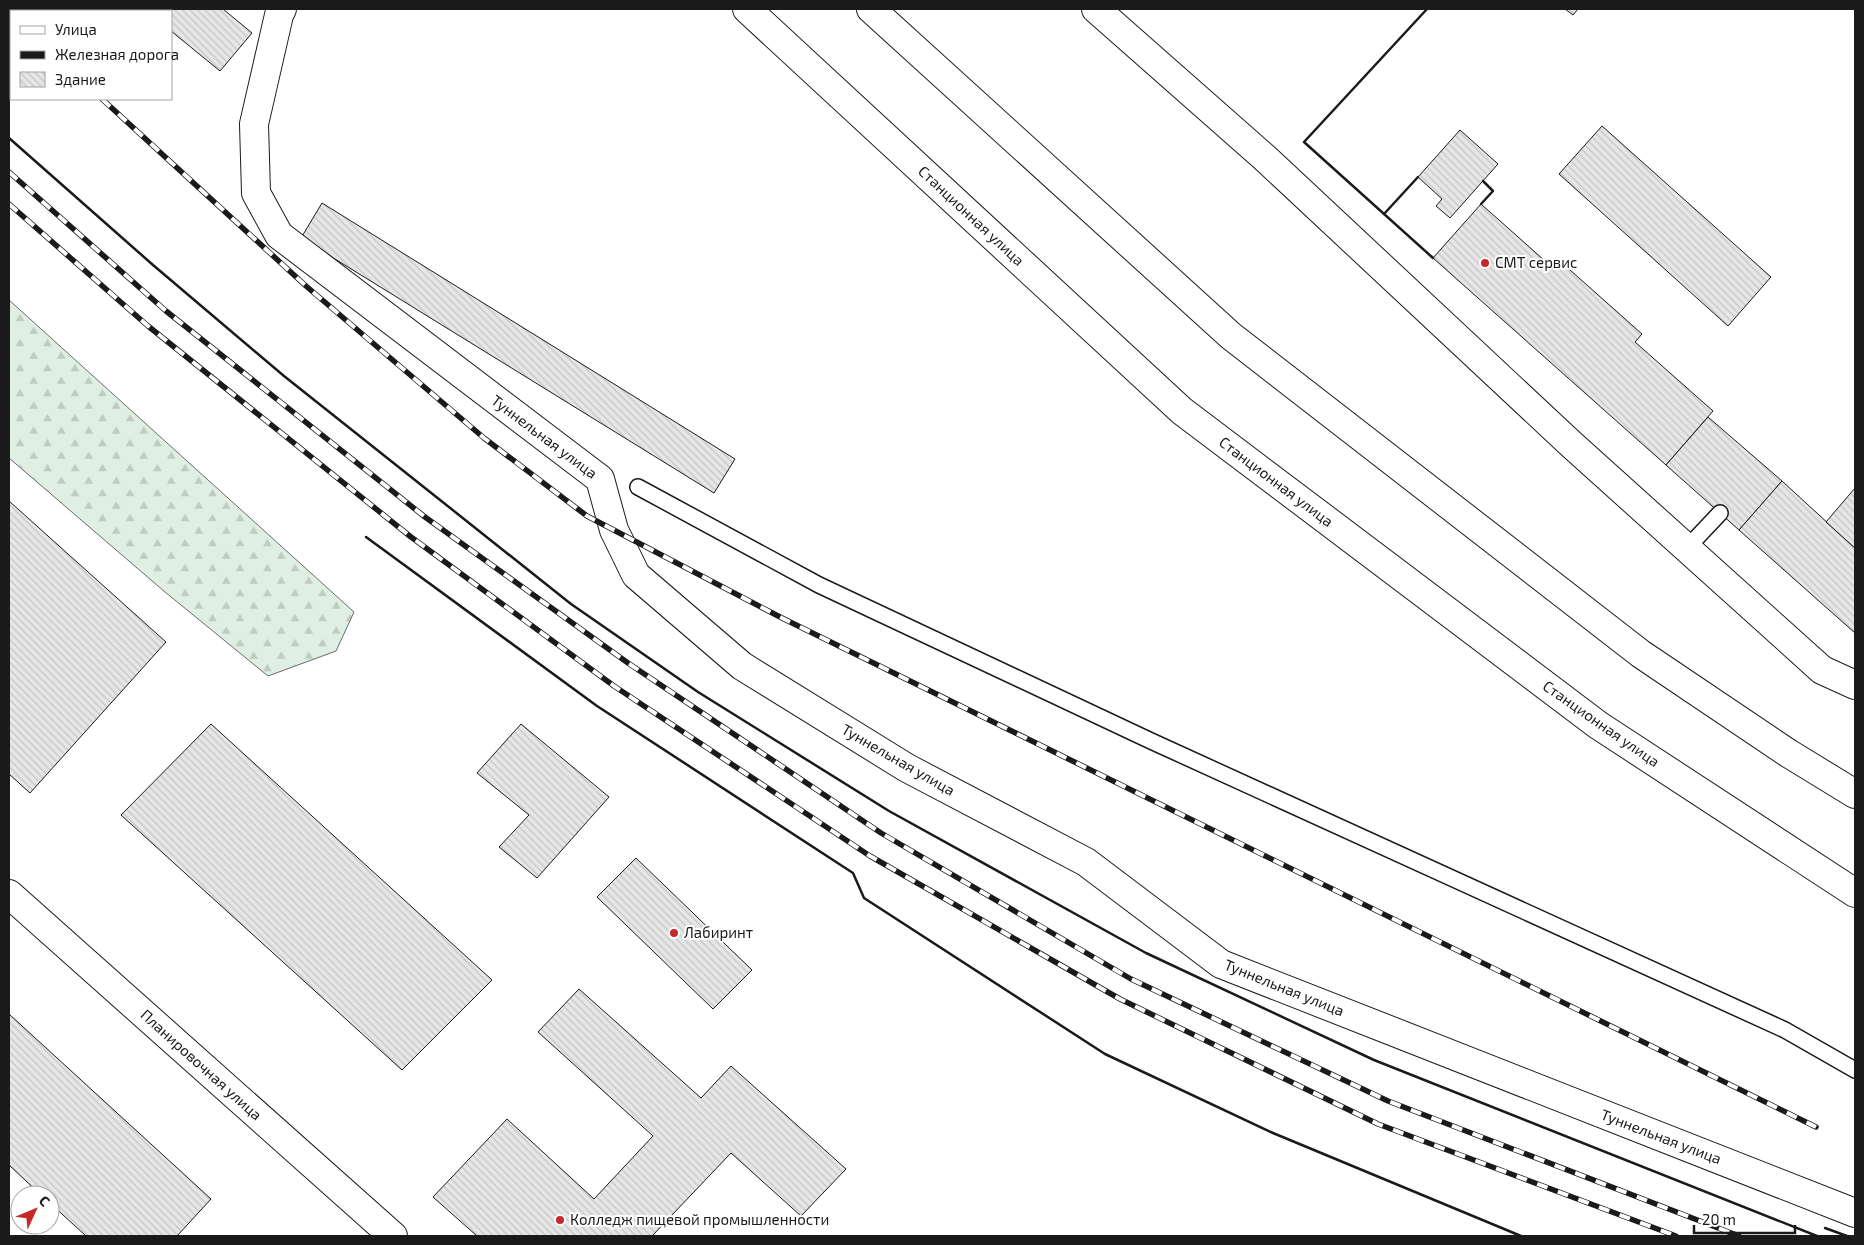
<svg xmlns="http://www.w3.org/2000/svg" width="1864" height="1245" viewBox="0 0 1864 1245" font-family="'Exo 2',sans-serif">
<defs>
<pattern id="forest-firs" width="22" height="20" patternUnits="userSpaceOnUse" patternTransform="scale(1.25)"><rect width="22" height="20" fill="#e0efe3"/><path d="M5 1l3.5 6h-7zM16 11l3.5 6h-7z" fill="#c0ccc2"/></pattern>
<pattern id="building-back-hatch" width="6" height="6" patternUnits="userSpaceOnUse" patternTransform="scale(1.25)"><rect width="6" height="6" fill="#e6e6e6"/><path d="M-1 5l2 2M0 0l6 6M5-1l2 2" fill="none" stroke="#c5c5c5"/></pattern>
</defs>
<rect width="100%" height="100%" fill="#fff"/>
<!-- forest -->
<polygon fill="url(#forest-firs)" stroke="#6a6a6a" points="9,300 354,612 336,651 268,676 165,592 9,458"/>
<!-- building -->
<g fill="url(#building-back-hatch)" stroke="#1a1a1a">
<polygon points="145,9 223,9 252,33 220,71 171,31 171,11 148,11"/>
<polygon points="1565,9 1578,9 1573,15"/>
<polygon points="1602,126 1771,277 1728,326 1559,174"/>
<polygon points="1460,130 1498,164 1450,218 1436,206 1442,199 1418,177"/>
<polygon points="322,203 735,459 714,493 301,238"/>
<polygon points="1481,204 1554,269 1561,262 1642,334 1635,342 1713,411 1666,465 1433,258"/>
<polygon points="1708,417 1782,481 1739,530 1666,465"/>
<polygon points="1782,481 1855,548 1855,633 1739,530"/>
<polygon points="1855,488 1855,548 1826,522"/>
<polygon points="9,501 166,642 30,793 9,774"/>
<polygon points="211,724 492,980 402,1070 121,815"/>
<polygon points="521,724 609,797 537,878 499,847 529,815 477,773"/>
<polygon points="636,858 752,970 713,1009 597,897"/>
<polygon points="579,989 701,1098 731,1066 846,1169 801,1216 731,1153 652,1236 477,1236 433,1197 507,1119 594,1199 653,1136 538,1032"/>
<polygon points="9,1014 211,1199 177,1236 86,1236 50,1203 50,1195 41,1195 9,1165"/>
</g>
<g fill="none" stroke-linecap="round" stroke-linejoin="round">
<defs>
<g id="service">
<polyline points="638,487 819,585 1151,741 1785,1030 1855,1070"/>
<polyline points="1687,548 1720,513"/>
</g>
<g id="minor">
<polyline points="282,9 279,15 254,124 256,193 279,235 600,479 614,530 636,575 742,666 907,768 1086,862 1221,964 1855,1213"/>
<polyline points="1096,9 1265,158 1571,444 1822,670 1855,685"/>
<polyline points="9,894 393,1236"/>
</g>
<g id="primary">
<polyline points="747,9 1182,411 1598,725 1855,893"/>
<polyline points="871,9 1231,336 1641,654 1788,753 1855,794"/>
</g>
</defs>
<!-- service casing -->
<use href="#service" stroke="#1a1a1a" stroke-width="18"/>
<!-- minor casing -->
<use href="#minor" stroke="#1a1a1a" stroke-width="30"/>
<!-- primary casing -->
<use href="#primary" stroke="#1a1a1a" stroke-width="30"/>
<!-- service -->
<use href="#service" stroke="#fff" stroke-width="15"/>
<!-- minor -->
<use href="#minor" stroke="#fff" stroke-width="28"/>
<!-- primary -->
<use href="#primary" stroke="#fff" stroke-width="28"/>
<defs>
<g id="rail">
<polyline points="9,13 11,15"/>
<polyline points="102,99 306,286 484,438 587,516 782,618 1816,1127"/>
<polyline points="9,172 166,311 425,517 628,663 881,833 1131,979 1388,1101 1739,1236"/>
<polyline points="9,204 148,326 411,537 614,686 870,856 1120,999 1378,1124 1676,1236"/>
</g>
</defs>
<!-- rail casing -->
<use href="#rail" stroke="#1a1a1a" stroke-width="5.5"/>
<!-- rail -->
<use href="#rail" stroke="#fff" stroke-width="4" stroke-dasharray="11" stroke-linecap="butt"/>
<!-- wall -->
<g stroke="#1a1a1a" stroke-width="2.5">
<polyline points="1427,9 1304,142 1433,258"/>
<polyline points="9,138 153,265 284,376 571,604 698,692 889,811 1146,953 1374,1060 1817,1236"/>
<polyline points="1481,204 1493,191 1483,181"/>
<polyline points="1384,214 1418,177"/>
<polyline points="366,537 597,706 853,873 864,898 1105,1054 1273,1133 1521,1236"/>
<polyline points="1825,1228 1847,1236"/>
</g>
</g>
<!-- markers -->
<g fill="#c62828" stroke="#fff" stroke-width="2">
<circle cx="1485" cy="263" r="5"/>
<circle cx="674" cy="933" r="5"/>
<circle cx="560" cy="1220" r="5"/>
</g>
<g text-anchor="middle" stroke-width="4" stroke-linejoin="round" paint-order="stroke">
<!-- street labels -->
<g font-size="15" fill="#1a1a1a" stroke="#fff">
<text transform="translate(971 216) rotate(43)" y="5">Станционная улица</text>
<text transform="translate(544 437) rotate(37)" y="5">Туннельная улица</text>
<text transform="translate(1276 482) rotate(37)" y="5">Станционная улица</text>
<text transform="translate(1601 724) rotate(35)" y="5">Станционная улица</text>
<text transform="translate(898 760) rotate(30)" y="5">Туннельная улица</text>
<text transform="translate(1284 988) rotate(22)" y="5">Туннельная улица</text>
<text transform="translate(201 1065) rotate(42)" y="5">Планировочная улица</text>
<text transform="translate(1661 1137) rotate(21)" y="5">Туннельная улица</text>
</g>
<!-- poi labels -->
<g font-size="15" fill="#1a1a1a" stroke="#fff" text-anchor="start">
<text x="1495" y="268">СМТ сервис</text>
<text x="684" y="938">Лабиринт</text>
<text x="570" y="1225">Колледж пищевой промышленности</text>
</g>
</g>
<!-- border -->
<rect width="1864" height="1245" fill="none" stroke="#1a1a1a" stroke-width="20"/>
<!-- legend -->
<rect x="10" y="10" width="162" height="90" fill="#ffffff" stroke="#a3a3a3"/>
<rect x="20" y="26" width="25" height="8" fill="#ffffff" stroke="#a3a3a3"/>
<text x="55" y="35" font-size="15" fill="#1a1a1a">Улица</text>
<rect x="20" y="51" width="25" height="8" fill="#1a1a1a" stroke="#a3a3a3"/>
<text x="55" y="60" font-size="15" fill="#1a1a1a">Железная дорога</text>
<rect x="20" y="72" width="25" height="15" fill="url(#building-back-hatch)" stroke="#a3a3a3"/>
<text x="55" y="85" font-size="15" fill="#1a1a1a">Здание</text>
<!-- north arrow -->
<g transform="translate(35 1210) rotate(46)"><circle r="24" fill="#ffffff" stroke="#a3a3a3"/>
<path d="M0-4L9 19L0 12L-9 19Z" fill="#c62828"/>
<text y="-8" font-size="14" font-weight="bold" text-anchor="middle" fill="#1a1a1a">С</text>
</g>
<!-- scale -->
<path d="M1694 1225v8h101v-8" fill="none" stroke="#1a1a1a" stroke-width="2.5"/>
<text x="1702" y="1225" font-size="15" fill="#1a1a1a" stroke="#ffffff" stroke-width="4" paint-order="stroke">20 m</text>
</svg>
